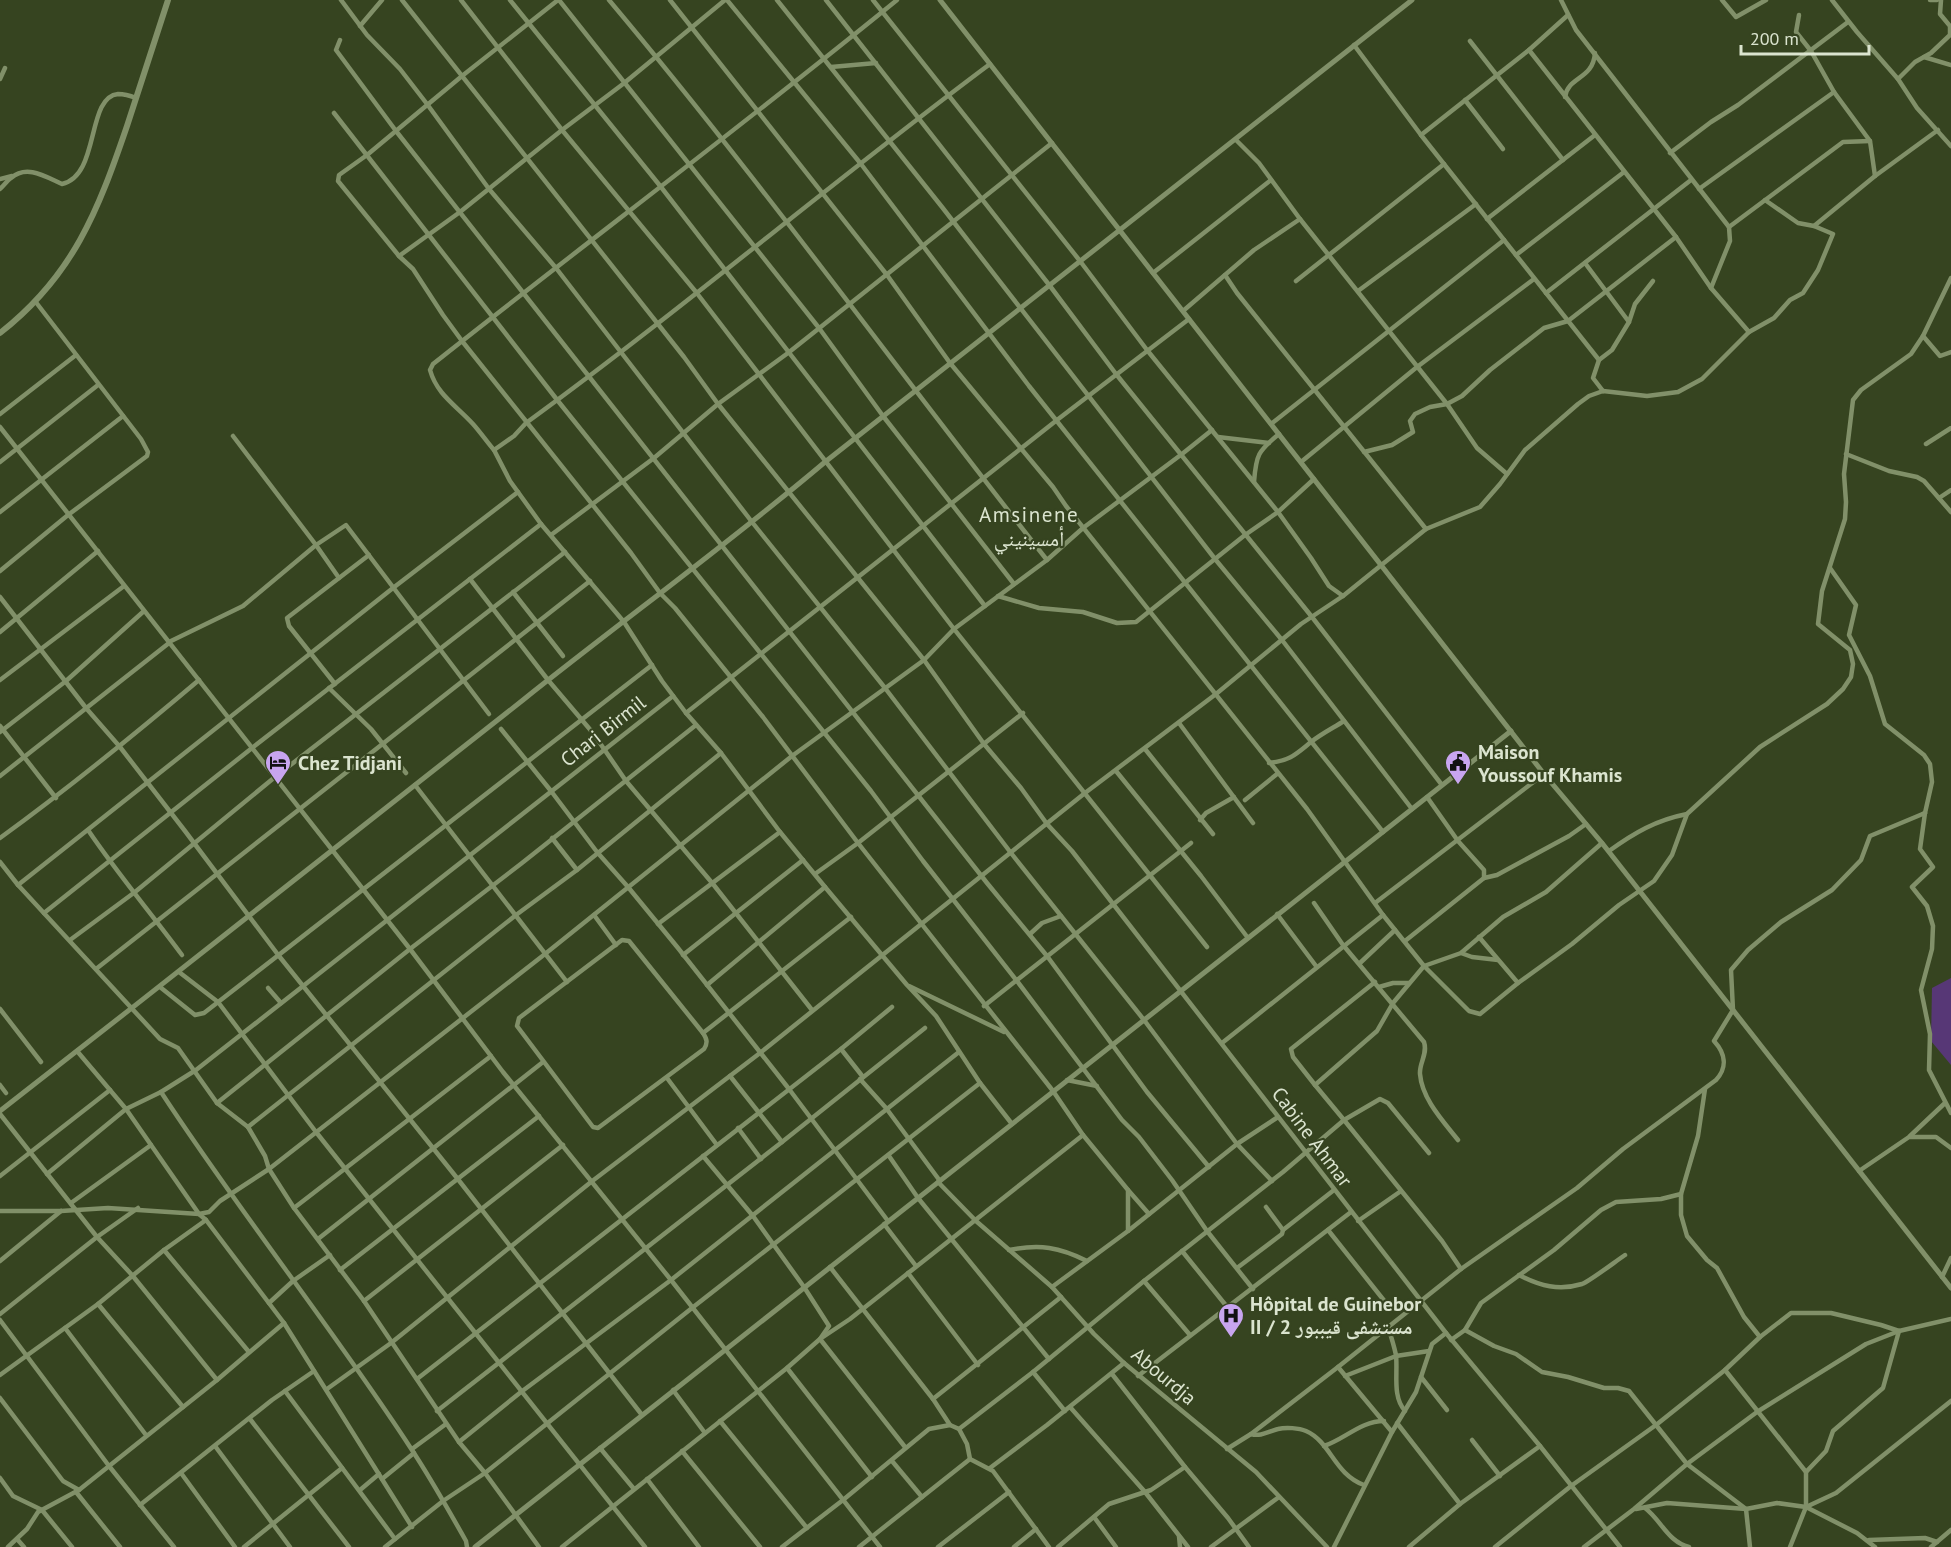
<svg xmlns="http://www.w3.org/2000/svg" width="1951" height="1547" viewBox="0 0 1951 1547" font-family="'PT Sans','Noto Naskh Arabic',sans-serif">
<rect width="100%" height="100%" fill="#364420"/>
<!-- green -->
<polygon fill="#573776" points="1951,978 1951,1065 1931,1041 1932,988"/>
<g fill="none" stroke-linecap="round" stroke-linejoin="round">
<!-- minor -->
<g stroke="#819069" stroke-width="4.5">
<polyline points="341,0 367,35 400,69 427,104 489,189 556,268 752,522 885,688 1011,853 1144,1020 1237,1144 1272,1181"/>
<polyline points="461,0 562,130 696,292 954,629 1207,947"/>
<polyline points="510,0 661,187 985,606"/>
<polyline points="558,0 462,76 367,155 339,175 338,181 399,256 413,269 443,315 462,341 631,553 660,593 675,608 763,717 858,843 1053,1091 1083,1135 850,1319 820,1339 787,1368 562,1547"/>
<polyline points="559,0 819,328 883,416 1014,584"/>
<path d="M609 0C761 181 900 374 1047 560"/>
<polyline points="670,0 887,275 950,363 1053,487 1066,506 1307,809 1383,915 1424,966 1469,1011 1480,1014 1518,983"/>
<polyline points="727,0 861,164 1029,386 1383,832"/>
<polyline points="777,0 942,207 1215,559 1282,640 1412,809"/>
<polyline points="826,0 1050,286 1116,374 1312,617 1442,785"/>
<polyline points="873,0 1080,261 1147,350 1278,512 1311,558 1329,586 1343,596"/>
<polyline points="1561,0 1576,30 1729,227 1730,241 1711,288"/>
<polyline points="1722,0 1736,17 1766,0"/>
<polyline points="1832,0 1857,32 1898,79 1917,108 1951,146"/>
<polyline points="1930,0 1937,0"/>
<polyline points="1799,15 1796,32 1811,51 1834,92 1870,141 1875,176"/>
<polyline points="360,26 382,0"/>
<polyline points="340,40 336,50 396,131 987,883 1047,956 1147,1092 1209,1167"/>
<polyline points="1470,41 1563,160"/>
<polyline points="1354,45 1421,135 1599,360"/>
<polyline points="1529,50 1676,237 1711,288 1749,332"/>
<polyline points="1924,57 1951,65"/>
<path d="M990 64C833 181 684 308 526 423L514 436 494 450 510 481 541 524 624 622 662 681 686 713 721 753 780 832 825 887 907 985 936 1016 980 1083 1012 1124"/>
<polyline points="831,67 876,63"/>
<polyline points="0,79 5,68"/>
<polyline points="1898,79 1915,62 1931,53 1950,35 1950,26 1940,14 1941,0"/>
<path d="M1565 97C1568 76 1593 80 1595 53"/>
<polyline points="1465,100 1503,149"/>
<polyline points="334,113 558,401 871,791 923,861 1017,981 1122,1120 1139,1137 1172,1180 1207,1231 1253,1289"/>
<polyline points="1421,135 1529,50 1568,15"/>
<polyline points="1236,140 1259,163 1300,219 1447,404 1477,448 1507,474"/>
<polyline points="1670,153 1711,122 1738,105 1848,22"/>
<polyline points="0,179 12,176"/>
<path d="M0 189C4 185 7 181 11 178 27 164 46 177 62 184 100 176 86 97 118 94 123 94 131 96 136 98"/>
<polyline points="1699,189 1834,92"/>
<polyline points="1765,200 1798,223 1814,226"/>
<polyline points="1487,219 1595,135"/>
<polyline points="1729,227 1843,142 1870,141"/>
<polyline points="1516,255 1624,172"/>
<polyline points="399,256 460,212 562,130 623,84 725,0"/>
<polyline points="1585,263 1629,322"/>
<polyline points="1153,273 1271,180"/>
<polyline points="1225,275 1237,293 1426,529"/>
<polyline points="1296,281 1444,164"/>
<polyline points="1358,291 1476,204"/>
<polyline points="1546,293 1691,180"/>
<polyline points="1183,311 1254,250 1300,219"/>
<polyline points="1923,336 1940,356 1951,352"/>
<polyline points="1603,391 1593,378 1599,360 1612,350 1629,322 1635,304 1653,281"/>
<polyline points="0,414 76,355"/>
<polyline points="1271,424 1504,240"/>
<polyline points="0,427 410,949 503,1072 671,1280 880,1547"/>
<polyline points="1212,430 1182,454 1083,528 1047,560 954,629 924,660 984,744 1021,788 1047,824 1072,851 1446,1333 1540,1446 1620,1547"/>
<polyline points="1218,437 1269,443"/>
<polyline points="1926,444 1951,428"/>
<path d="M494 450C487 442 481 433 473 424 457 406 437 395 430 370L433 364C587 242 745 124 897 0"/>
<polyline points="1364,452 1392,445 1413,432 1410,421 1415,414 1430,407 1447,404 1462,396 1490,370 1544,328 1568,321 1676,237"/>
<polyline points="1846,454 1889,471 1917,477 1924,481 1951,512"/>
<polyline points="0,462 98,385"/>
<polyline points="1301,462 1417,367 1534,279"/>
<path d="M1254 482C1256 455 1258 451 1279 434"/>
<polyline points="1939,498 1951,490"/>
<polyline points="0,512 123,416"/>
<polyline points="551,535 654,458 718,404 788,353 1052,143"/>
<polyline points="1830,568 1856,605 1849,635 1870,676 1885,724 1924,755 1930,764 1932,782 1925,813 1923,814"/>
<polyline points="0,571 68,515 147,456 148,452 141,439 35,301"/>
<polyline points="339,578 316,545 346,525 489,714"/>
<polyline points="470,579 548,680 593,733 626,781 713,884 812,1010"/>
<polyline points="513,592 563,656"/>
<polyline points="998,596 1039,608 1083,612 1117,623 1136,622 1245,535 1278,512 1314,479"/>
<polyline points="0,597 86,708 120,747 185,831 279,956 457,1178 642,1415"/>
<polyline points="0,632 98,551"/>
<polyline points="171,641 243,606 316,545 233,436"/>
<polyline points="0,680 124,586"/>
<polyline points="335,684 289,626 287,618 369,555"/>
<polyline points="329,688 371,729 406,773"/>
<polyline points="686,713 1057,420 1189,319"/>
<polyline points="1179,723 1253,823"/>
<polyline points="0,726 56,798"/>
<polyline points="501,729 551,791 597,852 628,887 678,948 789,1089 888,1221"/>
<polyline points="0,732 66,681 144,611"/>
<polyline points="1145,749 1213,834"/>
<path d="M1269 763C1291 760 1295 755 1311 742 1321 734 1333 728 1344 721"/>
<polyline points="1116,771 1201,876 1248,938"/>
<polyline points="0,776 169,643"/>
<polyline points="415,785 567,982"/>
<polyline points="1245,800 1277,774"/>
<polyline points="1925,813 1920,849 1933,867 1912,887 1927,906 1933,926 1932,949 1921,990 1930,1034 1929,1070 1951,1113"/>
<polyline points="1200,820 1206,813 1234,797"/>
<path d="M88 830C117 873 151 913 182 955"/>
<path d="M0 838C69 788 134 735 199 680"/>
<polyline points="552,838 577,870"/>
<path d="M1609 851C1634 833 1656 820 1687 814"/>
<polyline points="0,862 18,885 160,1039 178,1048 217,1103 248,1127 265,1156 269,1169 294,1208 364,1301 459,1442 485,1473 539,1547"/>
<polyline points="815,874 858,843 1023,713"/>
<polyline points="1484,878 1497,875 1569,836 1586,824"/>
<polyline points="18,885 393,588 518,492"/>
<path d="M1314 903 1343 945 1424 1042C1428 1054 1419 1063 1420 1074 1422 1099 1443 1121 1458 1140"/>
<polyline points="1375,903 1544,774"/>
<polyline points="44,913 252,748 541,524"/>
<polyline points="1277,914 1316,966"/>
<polyline points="594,915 616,945"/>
<polyline points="658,924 780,832"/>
<polyline points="1030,934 1042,923 1061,916"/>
<polyline points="1479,937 1518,983 1572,944 1619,905 1654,881 1672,855 1687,814 1760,747 1827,704 1843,689 1851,677 1853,664 1850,650 1818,624 1822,591 1845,519 1846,502 1844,474 1853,400 1861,390 1911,354 1923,336 1951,278"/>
<polyline points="70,940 135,892 275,777 565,552"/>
<path d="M622 940 629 941 703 1033C707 1039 708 1043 704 1049L598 1128 593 1127 517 1026 519 1018Z"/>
<polyline points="1405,941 1484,878 1484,870 1458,841 1427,797"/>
<polyline points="1461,953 1472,957 1498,960"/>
<polyline points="683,955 803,860"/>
<polyline points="1360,963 1395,930"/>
<path d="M96 969C261 840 426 711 590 581"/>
<polyline points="179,972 218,1002 316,1132 645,1547"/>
<polyline points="707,985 825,887"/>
<polyline points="909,986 1004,1032"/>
<polyline points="160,987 195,1015 204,1013 652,665"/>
<polyline points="1379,987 1393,983 1409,983"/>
<polyline points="268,988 281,1003"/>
<polyline points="984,1006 1191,843"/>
<polyline points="0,1009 41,1062"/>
<polyline points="703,1033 851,917"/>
<polyline points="1222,1043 1383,915"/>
<polyline points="841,1049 863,1077"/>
<polyline points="77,1051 126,1109 199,1214 206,1220 284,1323 412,1527"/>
<polyline points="730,1076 782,1142"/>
<polyline points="667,1078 717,1145"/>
<polyline points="860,1079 886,1108 940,1181"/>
<polyline points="1067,1080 1097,1086"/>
<polyline points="0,1085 6,1093"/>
<polyline points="1315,1085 1293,1057 1291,1049 1375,982"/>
<polyline points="1705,1089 1698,1136 1681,1194 1681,1215 1687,1236 1707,1260 1717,1268 1744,1317 1760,1337"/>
<path d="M161 1092C240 1213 331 1326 410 1447 430 1477 448 1509 466 1541L467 1547"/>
<polyline points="217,1103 410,949 522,863 696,725"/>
<polyline points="0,1114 97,1237 132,1275 217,1380"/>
<polyline points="248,1127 516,915 577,870 721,753"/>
<polyline points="738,1128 761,1159"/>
<polyline points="1083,1135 1128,1190 1128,1231"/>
<polyline points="1910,1137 1936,1137 1951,1148"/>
<polyline points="1429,1153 1388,1103 1380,1099 1344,1120 1442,1241 1461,1269"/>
<polyline points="703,1156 753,1216 804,1287 829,1326 820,1339 905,1447"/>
<polyline points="889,1156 918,1198 1049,1359"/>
<polyline points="1859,1171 1909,1137 1945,1103"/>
<polyline points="47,1174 126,1109 161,1092 196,1070 673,696"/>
<polyline points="0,1176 110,1090"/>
<polyline points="938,1182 976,1221 1052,1287 1094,1334 1124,1363 1256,1472 1327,1547"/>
<polyline points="1128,1190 1149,1214"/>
<polyline points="71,1203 151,1145"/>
<polyline points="294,1208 491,1056"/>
<polyline points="0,1211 61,1211 108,1208 199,1214 209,1212 220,1201 269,1169 545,954 792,756 924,660 718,404 684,357 402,0"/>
<polyline points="1358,1221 1401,1191"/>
<polyline points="884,1224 916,1266"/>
<polyline points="1283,1230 1334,1190"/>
<polyline points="1328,1230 1386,1303"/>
<polyline points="318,1239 543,1062"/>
<polyline points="164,1250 249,1352"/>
<path d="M1009 1250C1040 1244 1059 1247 1087 1261"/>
<polyline points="1182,1251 1228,1308"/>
<polyline points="0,1261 61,1211"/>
<polyline points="830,1267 933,1399 950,1425 959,1429 967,1444 970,1459 993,1471 1049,1547"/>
<polyline points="1237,1268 1282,1234 1283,1230 1266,1207"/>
<polyline points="340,1270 539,1116"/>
<polyline points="908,1273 978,1365"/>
<path d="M1519 1275C1540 1286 1559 1291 1582 1284 1590 1281 1616 1261 1625 1255"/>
<polyline points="1942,1277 1951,1258"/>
<polyline points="1144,1281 1190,1335"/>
<polyline points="1052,1287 1128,1231 1237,1144 1278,1117"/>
<polyline points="364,1301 563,1145"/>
<polyline points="269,1303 293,1281 330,1255"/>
<polyline points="98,1304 183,1407"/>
<polyline points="0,1314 97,1237 138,1208"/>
<polyline points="0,1320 109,1466 174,1547"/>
<path d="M1388 1327C1391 1336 1394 1346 1396 1355 1398 1374 1392 1396 1405 1411"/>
<polyline points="65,1328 146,1435"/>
<polyline points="1465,1330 1494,1346 1516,1354 1542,1372 1568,1377 1604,1388 1618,1388 1629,1391 1687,1464 1746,1509 1750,1547"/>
<polyline points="1451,1340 1465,1330 1481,1303 1554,1250 1601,1210 1616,1202 1661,1199 1681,1194"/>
<polyline points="1338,1367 1392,1432"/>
<polyline points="787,1368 872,1477"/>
<polyline points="1725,1370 1806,1472 1806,1507 1790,1547"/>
<polyline points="1033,1372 1065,1411"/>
<polyline points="0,1375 98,1304 164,1250 206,1220"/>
<polyline points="1138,1376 1351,1212"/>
<polyline points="1345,1376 1396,1356 1429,1351"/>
<polyline points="1421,1377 1447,1410"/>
<polyline points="417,1379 841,1049 892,1007"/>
<polyline points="327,1389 391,1343 591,1182 760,1053 1085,793 1216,694 1301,624 1343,596 1426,529 1480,507 1500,484 1525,450 1578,404 1589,396 1603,391 1647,396 1678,392 1702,379 1749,332 1774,318 1790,300 1803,293 1818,270 1833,234 1814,226 1875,176 1938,130"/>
<polyline points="673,1390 705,1433"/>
<polyline points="285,1391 395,1539"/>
<polyline points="0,1398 63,1481 79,1490"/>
<polyline points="933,1399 1061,1297"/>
<polyline points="1070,1407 1145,1492 1188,1547"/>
<polyline points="437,1411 782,1142 925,1028"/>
<polyline points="250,1419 349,1547"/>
<polyline points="720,1421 807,1528"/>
<polyline points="1397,1423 1460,1504"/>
<polyline points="959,1429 1033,1372 1144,1281 1283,1172 1344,1120 1315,1085 1377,1031 1393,1003 1424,966 1461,953 1503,917 1546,892 1602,843"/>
<path d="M1251 1434C1261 1437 1269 1431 1278 1429 1286 1427 1299 1428 1306 1431 1331 1442 1334 1474 1364 1485"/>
<polyline points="1472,1440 1500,1476"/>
<polyline points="459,1442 521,1392 671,1280 959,1052"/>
<polyline points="215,1446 290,1547"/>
<path d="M1324 1446C1345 1439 1361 1421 1384 1421"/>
<polyline points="600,1448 634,1489"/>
<polyline points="412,1449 446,1424"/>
<path d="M1227 1449 1251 1434 1338 1367 1461 1269 1577 1188 1623 1149 1716 1080C1728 1067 1725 1053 1714 1041L1733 1010 1731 970 1748 950 1781 922 1832 890 1861 860 1870 836 1925 813"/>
<polyline points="682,1451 760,1547"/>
<polyline points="892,1461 922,1497"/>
<polyline points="1185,1467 1228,1518 1249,1547"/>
<polyline points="990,1468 1047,1425 1124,1363"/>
<polyline points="1806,1472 1826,1451 1833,1431 1883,1388 1899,1331"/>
<polyline points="181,1473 235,1547"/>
<polyline points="0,1478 13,1496 42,1510 72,1547"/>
<polyline points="382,1479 414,1453"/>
<polyline points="647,1479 699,1547"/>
<polyline points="360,1490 379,1474"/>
<polyline points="76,1492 120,1547"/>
<polyline points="140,1505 272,1400 314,1371"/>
<polyline points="1806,1507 1836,1493 1951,1401"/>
<path d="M1645 1508C1661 1520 1668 1542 1689 1547"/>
<polyline points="1636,1509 1667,1503 1746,1509 1777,1503 1806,1507 1857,1533 1875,1547"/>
<polyline points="1094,1517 1116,1547"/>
<polyline points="1179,1536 1180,1547"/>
<polyline points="17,1539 24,1547"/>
<polyline points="1869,1540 1925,1538 1937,1542"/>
<polyline points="8,1547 27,1529 38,1512 79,1490 217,1380 284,1323"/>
<polyline points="244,1547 342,1468"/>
<polyline points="385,1547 443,1501 485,1473 692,1308 980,1083"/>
<polyline points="782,1547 843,1500 929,1429 950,1425"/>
<polyline points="859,1547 970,1459"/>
<polyline points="938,1547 1009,1492"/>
<polyline points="1014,1547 1036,1529"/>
<polyline points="1058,1547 1109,1504 1151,1490 1185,1467 1112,1374"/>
<polyline points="1211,1547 1279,1497"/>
<polyline points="1334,1547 1392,1432 1416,1392 1432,1344 1446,1333"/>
<polyline points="1409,1547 1460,1504 1540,1446"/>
<polyline points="1495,1547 1571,1486 1656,1425 1725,1370 1760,1337 1791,1313 1831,1313 1881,1325 1899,1331"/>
<polyline points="1584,1547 1634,1509 1687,1464 1757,1412 1866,1344 1899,1331 1951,1319"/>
<polyline points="1931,1547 1951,1530"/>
</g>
<!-- tertiary -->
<g stroke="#819069" stroke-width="5">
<polyline points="940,0 1544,774 1602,843 1951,1288"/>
<path d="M0 1111C175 975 348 837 523 700 623 620 727 545 825 462L1412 0"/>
<polyline points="475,1547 1511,731"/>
</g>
<!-- secondary -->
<path stroke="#819069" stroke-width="6" d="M0 333C73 276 98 211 127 126 141 84 154 42 168 0"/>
</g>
<!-- icons -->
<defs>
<symbol id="hotel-pin" viewBox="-11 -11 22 30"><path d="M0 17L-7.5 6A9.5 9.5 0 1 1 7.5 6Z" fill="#c8a5ef" stroke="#364420"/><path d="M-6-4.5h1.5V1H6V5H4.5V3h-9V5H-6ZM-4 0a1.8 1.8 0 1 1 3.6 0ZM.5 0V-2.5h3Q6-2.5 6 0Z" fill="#111"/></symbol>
<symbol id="civic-pin" viewBox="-11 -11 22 30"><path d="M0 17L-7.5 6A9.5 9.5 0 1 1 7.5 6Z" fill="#c8a5ef" stroke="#364420"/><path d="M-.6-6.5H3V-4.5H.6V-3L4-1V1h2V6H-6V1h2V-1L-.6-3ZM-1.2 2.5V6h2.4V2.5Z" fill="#111"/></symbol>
<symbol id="hospital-pin" viewBox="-11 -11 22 30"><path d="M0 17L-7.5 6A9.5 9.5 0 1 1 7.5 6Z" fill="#c8a5ef" stroke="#364420"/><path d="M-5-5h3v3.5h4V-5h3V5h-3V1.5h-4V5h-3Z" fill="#111"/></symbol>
</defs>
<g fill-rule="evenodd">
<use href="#hotel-pin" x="263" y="748" width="30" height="40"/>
<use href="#civic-pin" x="1443" y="748" width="30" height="40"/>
<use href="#hospital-pin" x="1216" y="1301" width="30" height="40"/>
</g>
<g text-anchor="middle" stroke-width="4.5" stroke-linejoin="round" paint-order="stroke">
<!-- street labels -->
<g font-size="20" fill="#dbe4cf" stroke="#364420">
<text transform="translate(603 731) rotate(-38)" y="7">Chari Birmil</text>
<text transform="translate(1312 1137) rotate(53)" y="7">Cabine Ahmar</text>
<text transform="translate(1164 1376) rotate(40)" y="7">Abourdja</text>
</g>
<!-- poi labels -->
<g font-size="20" font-weight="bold" fill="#dbe4cf" stroke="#364420" text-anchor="start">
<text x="1478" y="759">Maison<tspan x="1478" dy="23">Youssouf Khamis</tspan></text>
<text x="298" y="770">Chez Tidjani</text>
<text x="1250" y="1311">Hôpital de Guinebor<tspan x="1250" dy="23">II / مستشفى قيببور 2</tspan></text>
</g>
<!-- neighbourhood labels -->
<g font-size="21" letter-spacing="1.5" fill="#dbe4cf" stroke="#364420">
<text x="1029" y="522">Amsinene<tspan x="1029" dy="24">أمسينيني</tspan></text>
</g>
</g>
<!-- scale -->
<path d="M1741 45v9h128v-9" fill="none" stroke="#dbe4cf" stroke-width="3"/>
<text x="1750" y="45" font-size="18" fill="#dbe4cf" stroke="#364420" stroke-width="4.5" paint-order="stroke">200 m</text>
</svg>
